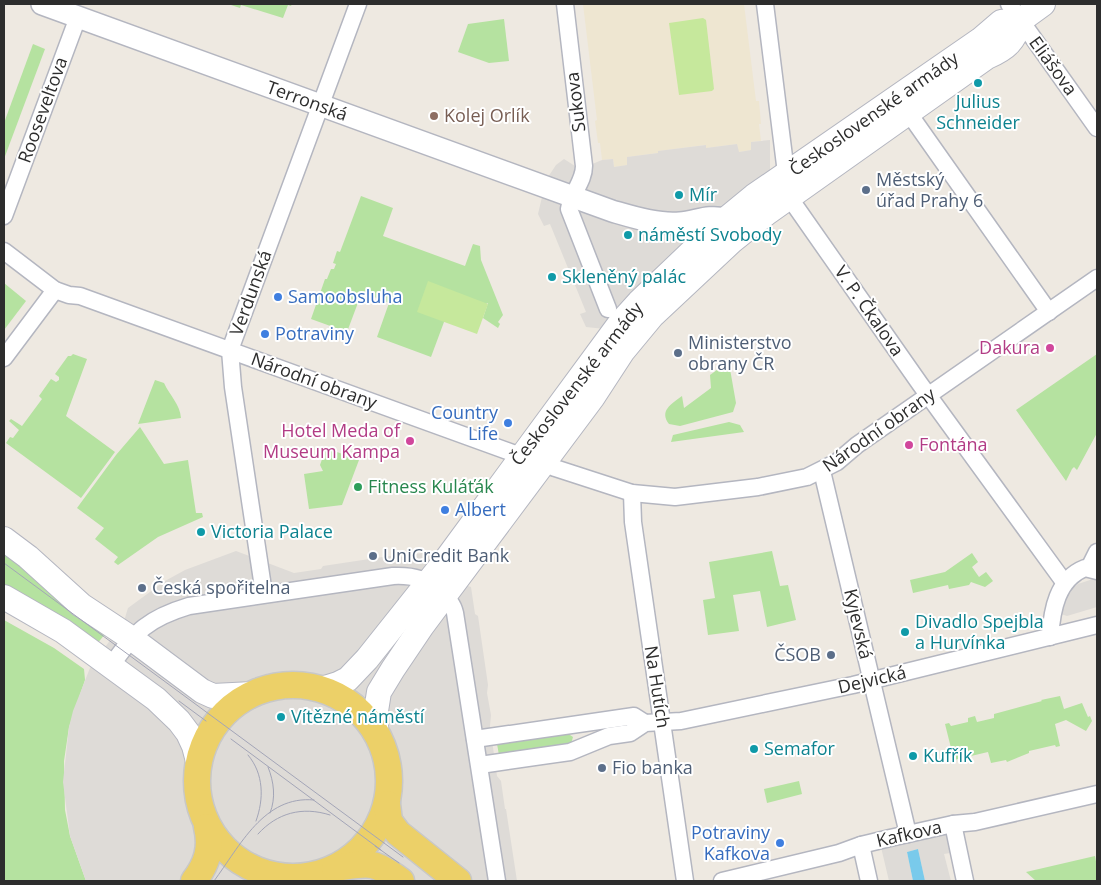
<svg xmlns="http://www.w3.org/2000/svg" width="1101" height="885" viewBox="0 0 1101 885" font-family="'Open Sans',sans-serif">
<rect width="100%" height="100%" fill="#eee9e1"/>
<!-- education -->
<polygon fill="#eee6d1" points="583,4 744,4 756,101 759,101 761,124 759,124 761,141 751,142 752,150 738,152 737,144 706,148 705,145 659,151 658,153 627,157 628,165 614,167 613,159 602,160 600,143 598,143 595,121 597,120"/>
<!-- green -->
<g fill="#b5e2a0">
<polygon points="228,4 292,4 291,6 288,5 283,18 241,5 240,8"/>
<polygon points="504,19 509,61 489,63 458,52 468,24"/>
<polygon points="33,44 45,49 4,159 4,123"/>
<polygon points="361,196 393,208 383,236 465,266 473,244 480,246 481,260 503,315 498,322 500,324 498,328 483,318 488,303 444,322 431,357 377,337 389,303 362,292 347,332 311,319 325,279 327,279 331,269 334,269 336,264 333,263 337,251 340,252"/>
<polygon points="4,283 26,301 4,330"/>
<polygon points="73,354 87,359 66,416 115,452 81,498 6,443 10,437 13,438 19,430 9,421 11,419 22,426 42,399 39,396 51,379 56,382 59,380 59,377 55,374 68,356 71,356"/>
<polygon points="1097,354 1097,433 1077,470 1074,467 1072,469 1066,481 1016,410"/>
<path d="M726 366 730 369 736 403 733 412 680 426 669 424C659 411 671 404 682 396L684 408 711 388 710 375 721 367Z"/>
<path d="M155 380 164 383C170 396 180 404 181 418L138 424Z"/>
<polygon points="729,422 740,425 744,432 671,442 673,435"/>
<polygon points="140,427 164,464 188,460 196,513 202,513 203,517 158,537 118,565 114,562 118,557 95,539 104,528 77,508 116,455"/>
<polygon points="326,448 359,460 342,505 309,509 304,474 323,471 320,465"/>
<polygon points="4,546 105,634 97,644 4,588"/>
<polygon points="772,551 780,586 788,585 796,620 767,627 760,591 733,595 739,631 708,635 703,600 715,598 709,562"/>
<polygon points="972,553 978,562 972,567 979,577 986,572 993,581 985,587 971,582 969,585 949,589 948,585 913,593 910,580 945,572"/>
<polygon points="4,620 54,648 84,669 85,680 69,727 64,761 65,810 70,836 86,881 4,881"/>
<polygon points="1060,696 1064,709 1082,703 1088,717 1090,716 1092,721 1086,731 1066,720 1055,724 1060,746 1056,747 1055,745 1029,751 1029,753 1007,762 1006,760 991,763 988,752 954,760 945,724 949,723 951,726 968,722 968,718 975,716 977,722 994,718 994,714 1042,701 1041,700"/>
<polygon points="567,733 573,737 571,744 499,755 497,744"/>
<polygon points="799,781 802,794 767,803 764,789"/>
<polygon points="1095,856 1097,867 1097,881 1036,881 1026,872"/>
</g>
<!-- pitch -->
<g fill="#c6e89c">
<polygon points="703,18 706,20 714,89 712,91 679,95 669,23"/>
<polygon points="428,281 488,304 477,334 417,312"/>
</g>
<!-- plaza -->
<g fill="#dedbd7">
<polygon points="770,140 770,171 605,329 586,327 580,314 586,312 550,224 544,226 538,214 546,180 556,165 564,159 575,166 590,165 602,160 613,159 614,167 627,165 627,157 658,153 658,151 706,145 706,148 737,144 739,152 751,150 751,142"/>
<polygon points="236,551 294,573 321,569 323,566 396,555 402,557 427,552 468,586 471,587 475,614 478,616 488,685 487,693 491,715 490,726 497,776 501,781 505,809 506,809 517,881 86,881 70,836 63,782 69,727 73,711 90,668 124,621 128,608 165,581 185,570"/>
<polygon points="1093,579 1097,579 1097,607 1067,616 1061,614 1061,602 1068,591 1078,584"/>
<polygon points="945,833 947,835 957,881 950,853 944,854 951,881 925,881 918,849 907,852 913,881 889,881 881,847"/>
</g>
<!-- water -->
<polygon fill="#79caeb" points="918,849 925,881 913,881 907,852"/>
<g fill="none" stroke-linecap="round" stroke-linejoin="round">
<defs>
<g id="minor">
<path d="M565 4 584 166C584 182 571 193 569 209L608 309"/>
<polyline points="765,4 789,197 920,384 1064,582"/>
<polyline points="1009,4 1097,128"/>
<polyline points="903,105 1049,312"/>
<polyline points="4,216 78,17"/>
<polyline points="4,251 55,290 69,295 80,296 521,456"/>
<polyline points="4,358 55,290"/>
<polyline points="544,463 555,468 632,493 675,497 758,487 807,477 837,462 857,445 1097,278"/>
<polyline points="822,471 908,834"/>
<polyline points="632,493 633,522 685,881"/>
<polyline points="1089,568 1097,552"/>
<polyline points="264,594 233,387 230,350 358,4"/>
<path d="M1050 637C1052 610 1057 579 1085 568L1097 571"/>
<path d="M111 666C135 631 149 618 189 606L393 576C415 575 425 579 441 593 448 599 453 604 455 613L497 881"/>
<polyline points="475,739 634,716 645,723"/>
<polyline points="480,765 570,752 609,736 630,733 645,723 681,721 853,685 1097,625"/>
<polyline points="953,824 965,881"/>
<polyline points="861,845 869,881"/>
<polyline points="722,881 839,853 861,845 890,838 953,824 975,822 1097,794"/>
</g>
<path id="tertiary" d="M42 4 612 211C633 217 658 225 680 223 698 221 708 215 726 219"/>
<g id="secondary">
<polyline points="4,539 28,557 81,605 131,638 202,691 213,696 253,694"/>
<polyline points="4,597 63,631 156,699 179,721 188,733 194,746 199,765"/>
<polyline points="322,689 338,684 348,679 367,659 445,561 620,323 639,302 726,219 754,196 980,40 1001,22 1021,20 1043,4"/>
<path d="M376 732V711L379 692 393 669 422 626 593 397 623 351 652 316 731 242 767 213 987 57C1007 48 1014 42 1021 20"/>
</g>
<g id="primary">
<circle cx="293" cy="781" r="96"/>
<polyline points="387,804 389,821 398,833 458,881"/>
<path d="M335 868C371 863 372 860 401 881"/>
<path d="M194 881C207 864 212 848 207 827"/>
</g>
</defs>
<!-- minor casing -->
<use href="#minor" stroke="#b4b6c0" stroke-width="19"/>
<!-- tertiary casing -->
<use href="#tertiary" stroke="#b4b6c0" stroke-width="24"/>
<!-- secondary casing -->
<use href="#secondary" stroke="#b4b6c0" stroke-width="26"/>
<!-- primary casing -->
<use href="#primary" stroke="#c8c8c8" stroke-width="29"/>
<!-- minor -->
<use href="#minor" stroke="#fff" stroke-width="16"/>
<!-- tertiary -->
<use href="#tertiary" stroke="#fff" stroke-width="21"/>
<!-- secondary -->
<use href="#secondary" stroke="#fff" stroke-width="24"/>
<!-- primary -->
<use href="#primary" stroke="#ecd068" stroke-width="26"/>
<!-- tram -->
<g stroke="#a3a5b7" stroke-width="1">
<polyline points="4,563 403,857"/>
<polyline points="179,701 206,721"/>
<polyline points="231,739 381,850"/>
<path d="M248 755C264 774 264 799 256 821"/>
<path d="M268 767C274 782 276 798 270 813"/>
<path d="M258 834C277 813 302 806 330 815"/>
<polyline points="375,846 399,863"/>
<path d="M214 881C240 846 264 795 314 800"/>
</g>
</g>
<!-- markers -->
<g fill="#0f9aa8" stroke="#fff" stroke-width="2">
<circle cx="978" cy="83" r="5"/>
<circle cx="679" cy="195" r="5"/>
<circle cx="628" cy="235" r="5"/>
<circle cx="552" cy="277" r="5"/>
<circle cx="201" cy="532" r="5"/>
<circle cx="905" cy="632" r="5"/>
<circle cx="281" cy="717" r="5"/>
<circle cx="754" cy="749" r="5"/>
<circle cx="913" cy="756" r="5"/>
</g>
<circle fill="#8d6e63" stroke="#fff" stroke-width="2" cx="434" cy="116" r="5"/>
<g fill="#5c6f8a" stroke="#fff" stroke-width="2">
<circle cx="866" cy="190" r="5"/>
<circle cx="678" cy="353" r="5"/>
<circle cx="373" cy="556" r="5"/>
<circle cx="142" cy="588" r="5"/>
<circle cx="831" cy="655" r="5"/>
<circle cx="602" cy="768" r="5"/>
</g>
<g fill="#3f7fe0" stroke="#fff" stroke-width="2">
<circle cx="278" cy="297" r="5"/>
<circle cx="265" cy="334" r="5"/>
<circle cx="508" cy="423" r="5"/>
<circle cx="445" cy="510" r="5"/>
<circle cx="780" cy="843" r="5"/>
</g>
<g fill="#d1479c" stroke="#fff" stroke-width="2">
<circle cx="1050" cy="348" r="5"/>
<circle cx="410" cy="441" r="5"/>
<circle cx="909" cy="445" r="5"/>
</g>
<circle fill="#2e9e5b" stroke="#fff" stroke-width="2" cx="358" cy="487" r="5"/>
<g text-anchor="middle" stroke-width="4" stroke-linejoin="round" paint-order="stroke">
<!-- street labels -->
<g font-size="18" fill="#2d2d2d" stroke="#fff">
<text transform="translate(1053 66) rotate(54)" y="6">Eliášova</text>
<text transform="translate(307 101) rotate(20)" y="6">Terronská</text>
<text transform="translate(576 102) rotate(-97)" y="6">Sukova</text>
<text transform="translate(43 110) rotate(-70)" y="6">Rooseveltova</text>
<text transform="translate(874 114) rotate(-35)" y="6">Československé armády</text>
<text transform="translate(251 293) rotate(-70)" y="6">Verdunská</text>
<text transform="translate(869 311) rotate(55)" y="6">V. P. Čkalova</text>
<text transform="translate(314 381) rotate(20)" y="6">Národní obrany</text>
<text transform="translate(577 384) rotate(-52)" y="6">Československé armády</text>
<text transform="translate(879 430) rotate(-35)" y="6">Národní obrany</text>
<text transform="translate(858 624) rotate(77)" y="6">Kyjevská</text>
<text transform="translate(872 680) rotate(-13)" y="6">Dejvická</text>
<text transform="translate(657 687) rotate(81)" y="6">Na Hutích</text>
<text transform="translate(909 834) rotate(-13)" y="6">Kafkova</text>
</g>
<!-- culture labels -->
<g font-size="18" fill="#0d838f" stroke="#fff" text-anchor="start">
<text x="978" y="108" text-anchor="middle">Julius<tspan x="978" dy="21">Schneider</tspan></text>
<text x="689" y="201">Mír</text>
<text x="638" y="241">náměstí Svobody</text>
<text x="562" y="283">Skleněný palác</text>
<text x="211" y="538">Victoria Palace</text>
<text x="915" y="628">Divadlo Spejbla<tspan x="915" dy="21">a Hurvínka</tspan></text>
<text x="291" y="723">Vítězné náměstí</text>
<text x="764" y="755">Semafor</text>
<text x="923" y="762">Kufřík</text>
</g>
<!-- education labels -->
<g font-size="18" fill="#785e54" stroke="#fff" text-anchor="start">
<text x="444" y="122">Kolej Orlík</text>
</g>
<!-- service labels -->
<g font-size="18" fill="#4e5e75" stroke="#fff" text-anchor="start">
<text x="876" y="186">Městský<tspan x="876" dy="21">úřad Prahy 6</tspan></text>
<text x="688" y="349">Ministerstvo<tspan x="688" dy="21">obrany ČR</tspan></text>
<text x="383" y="562">UniCredit Bank</text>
<text x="152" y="594">Česká spořitelna</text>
<text x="821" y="661" text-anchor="end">ČSOB</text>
<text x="612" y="774">Fio banka</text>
</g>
<!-- shop labels -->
<g font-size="18" fill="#366cbe" stroke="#fff" text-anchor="start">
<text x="288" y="303">Samoobsluha</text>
<text x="275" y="340">Potraviny</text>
<text x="498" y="419" text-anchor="end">Country<tspan x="498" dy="21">Life</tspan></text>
<text x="455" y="516">Albert</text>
<text x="770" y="839" text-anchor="end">Potraviny<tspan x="770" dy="21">Kafkova</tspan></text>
</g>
<!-- hotel labels -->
<g font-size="18" fill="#b23c85" stroke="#fff" text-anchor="end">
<text x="1040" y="354">Dakura</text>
<text x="400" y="437">Hotel Meda of<tspan x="400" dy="21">Museum Kampa</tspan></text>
<text x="919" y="451" text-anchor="start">Fontána</text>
</g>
<!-- leisure labels -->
<g font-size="18" fill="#27864d" stroke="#fff" text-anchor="start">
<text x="368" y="493">Fitness Kuláťák</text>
</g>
</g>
<!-- border -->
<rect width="1101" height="885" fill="none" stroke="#2d2d2d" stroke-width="10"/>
</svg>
